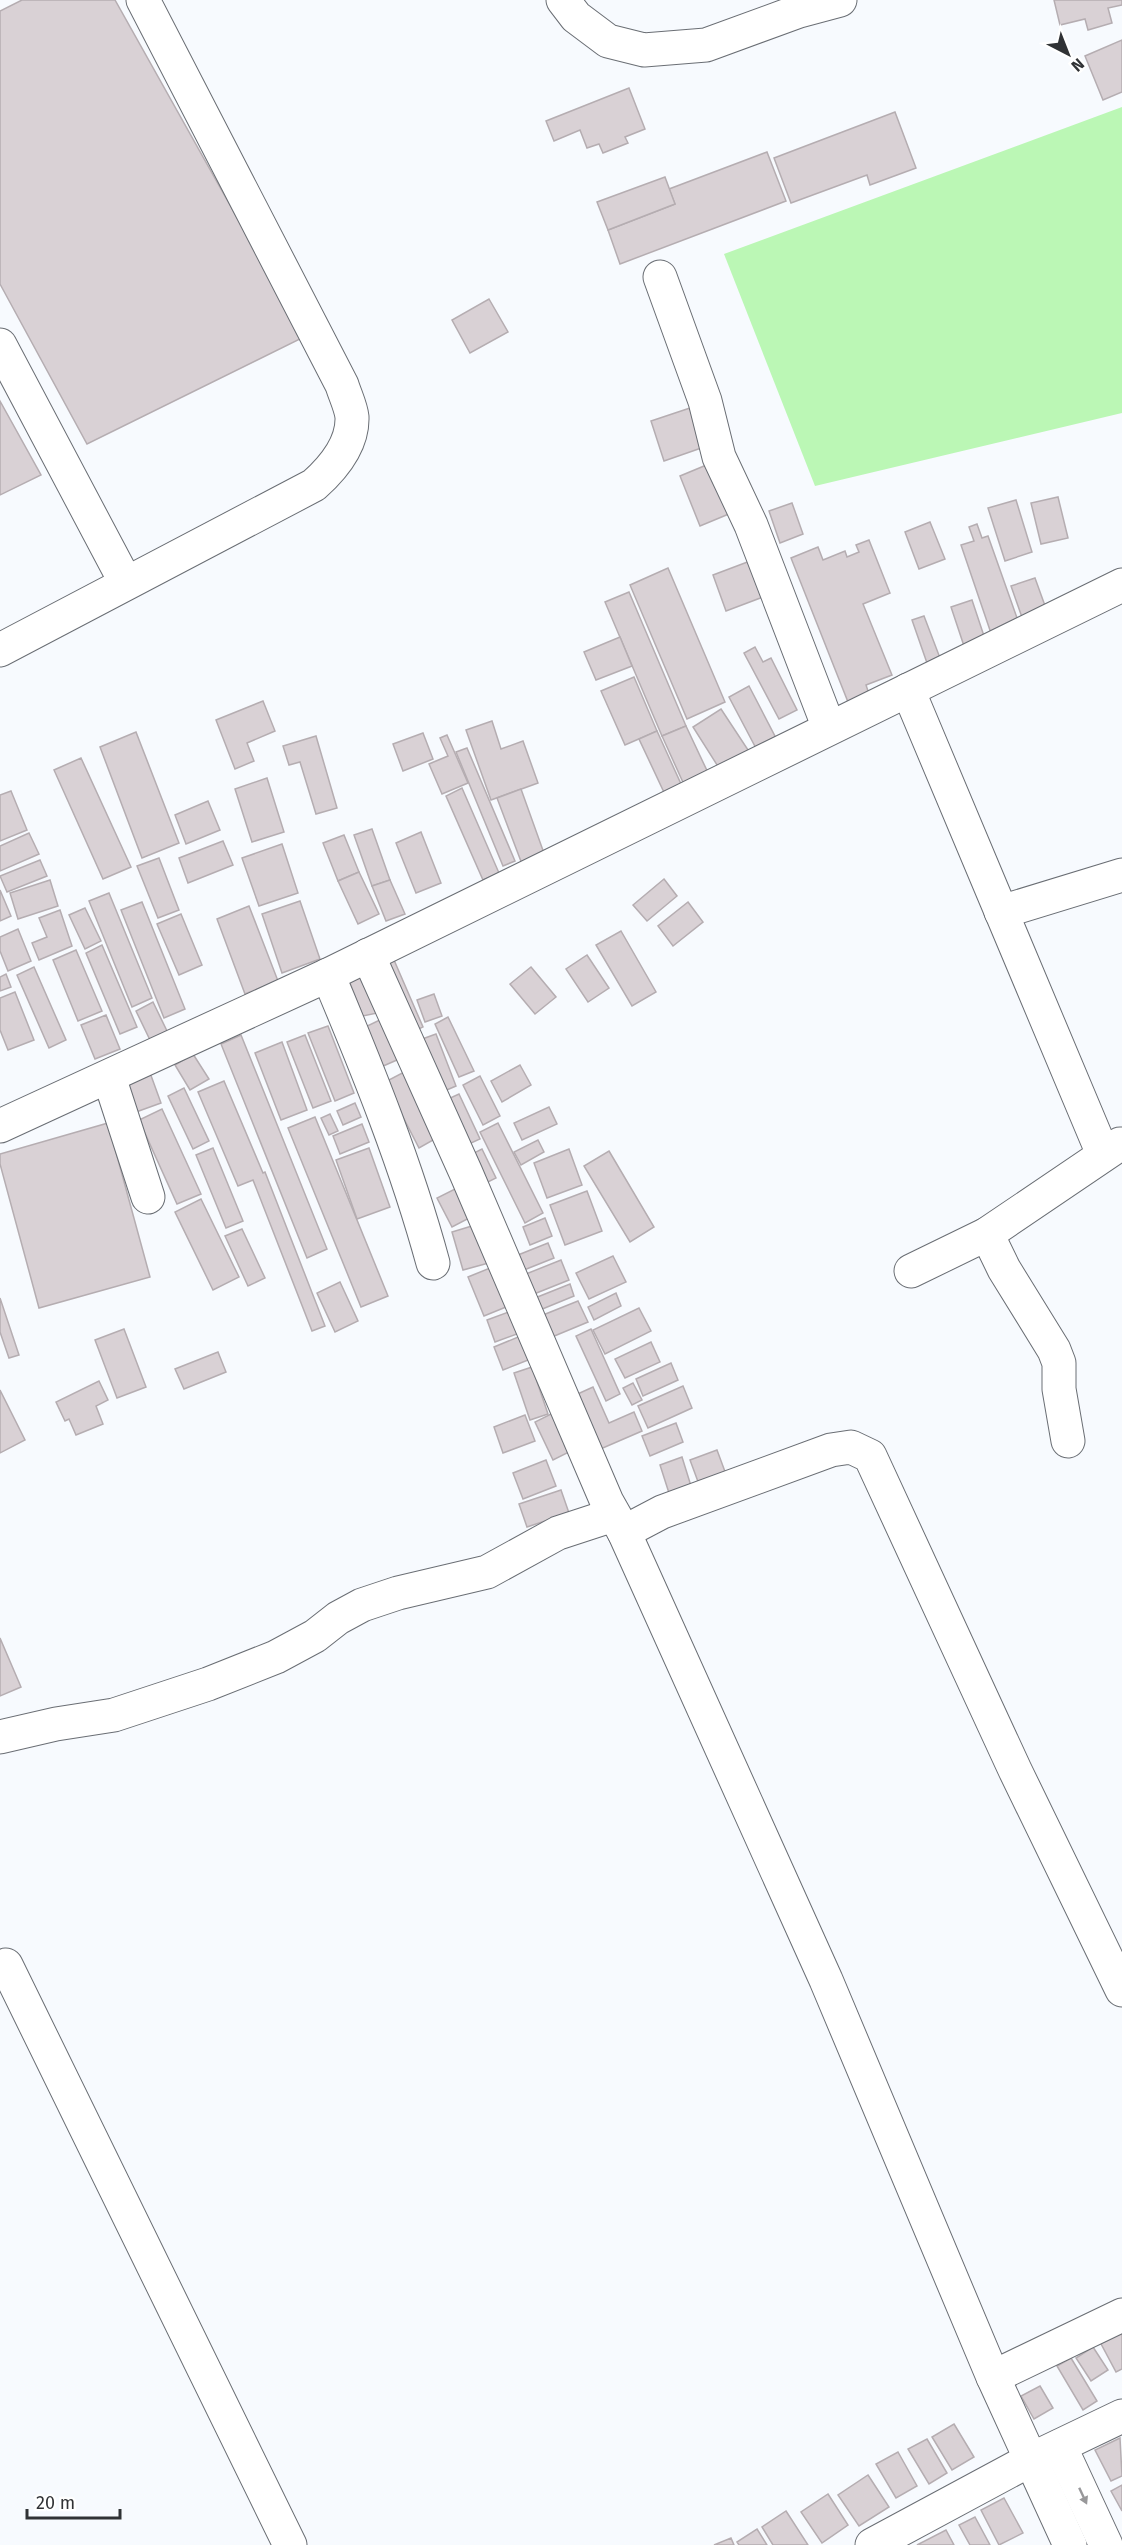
<svg xmlns="http://www.w3.org/2000/svg" width="1122" height="2545" viewBox="0 0 1122 2545" font-family="'Fira Sans',sans-serif">
<rect width="100%" height="100%" fill="#f7fafe"/>
<!-- green -->
<polygon fill="#bbf7b5" points="1122,107 1122,413 815,486 724,254"/>
<!-- building -->
<g fill="#d9d1d5" stroke="#b5adb1" stroke-width="1.5">
<polygon points="22,0 115,0 304,337 87,444 0,284 0,11"/>
<polygon points="1054,0 1122,0 1122,5 1108,8 1112,23 1088,30 1085,19 1060,25"/>
<polygon points="1122,40 1122,92 1103,100 1085,56"/>
<polygon points="629,88 645,129 625,137 628,143 603,153 599,144 587,148 580,130 554,141 546,121"/>
<polygon points="895,112 916,168 870,185 867,175 791,203 774,158"/>
<polygon points="767,152 786,201 620,264 608,230 675,204 669,189"/>
<polygon points="665,177 675,204 608,230 597,202"/>
<polygon points="489,299 508,332 470,353 452,320"/>
<polygon points="0,401 41,475 0,495"/>
<polygon points="693,407 707,446 664,461 651,421"/>
<polygon points="716,461 736,511 700,526 680,476"/>
<polygon points="1058,497 1068,538 1041,544 1031,503"/>
<polygon points="1016,500 1032,552 1005,561 988,508"/>
<polygon points="792,503 803,534 780,543 769,511"/>
<polygon points="930,522 945,559 919,569 905,532"/>
<polygon points="977,524 982,538 988,536 1022,632 994,642 961,545 974,541 969,527"/>
<polygon points="869,540 890,593 863,604 892,675 866,685 869,694 848,702 791,558 818,547 823,560 845,551 847,557 859,552 856,545"/>
<polygon points="758,558 771,594 726,611 713,575"/>
<polygon points="668,568 725,702 687,719 630,585"/>
<polygon points="1035,578 1048,614 1024,623 1011,586"/>
<polygon points="629,592 686,726 662,736 605,602"/>
<polygon points="972,600 985,639 964,646 951,607"/>
<polygon points="924,616 940,658 927,663 912,620"/>
<polygon points="620,637 632,666 596,680 584,652"/>
<polygon points="755,647 763,662 771,658 797,710 779,719 744,653"/>
<polygon points="634,677 657,731 625,745 601,691"/>
<polygon points="749,686 778,742 758,752 729,697"/>
<polygon points="263,701 275,731 247,743 254,761 235,769 216,720"/>
<polygon points="721,709 754,759 719,768 693,727"/>
<polygon points="492,721 501,749 523,741 538,783 491,800 466,730"/>
<polygon points="686,726 710,777 686,789 662,736"/>
<polygon points="657,731 686,795 669,803 639,739"/>
<polygon points="136,732 179,843 142,858 100,747"/>
<polygon points="423,733 433,759 403,771 393,744"/>
<polygon points="447,735 468,783 442,794 429,764 448,756 440,738"/>
<polygon points="316,736 337,808 316,814 300,762 289,765 283,746"/>
<polygon points="467,748 515,861 503,866 456,752"/>
<polygon points="81,758 131,867 103,879 54,770"/>
<polygon points="267,778 284,832 252,842 235,789"/>
<polygon points="462,788 499,873 483,880 446,796"/>
<polygon points="521,789 545,856 522,864 497,798"/>
<polygon points="11,791 27,830 0,841 0,795"/>
<polygon points="208,801 220,830 186,844 175,815"/>
<polygon points="372,829 390,880 372,886 354,835"/>
<polygon points="421,832 441,883 416,893 396,843"/>
<polygon points="29,833 39,854 0,871 0,846"/>
<polygon points="344,835 359,872 338,881 323,843"/>
<polygon points="223,841 233,865 188,883 179,858"/>
<polygon points="282,844 298,893 259,906 242,858"/>
<polygon points="159,858 179,910 158,918 137,866"/>
<polygon points="40,860 47,876 7,892 0,876"/>
<polygon points="359,872 379,914 358,924 338,881"/>
<polygon points="664,879 677,896 647,921 633,905"/>
<polygon points="50,880 58,906 18,919 10,893"/>
<polygon points="390,880 405,914 386,921 372,886"/>
<polygon points="0,890 11,916 0,921"/>
<polygon points="109,893 152,998 132,1007 89,901"/>
<polygon points="300,901 320,959 282,973 262,914"/>
<polygon points="142,902 185,1009 164,1018 121,910"/>
<polygon points="688,902 703,922 673,946 658,926"/>
<polygon points="249,906 278,981 245,994 217,919"/>
<polygon points="85,908 101,941 85,949 69,915"/>
<polygon points="60,910 72,946 39,960 32,943 47,937 39,918"/>
<polygon points="181,914 202,965 179,975 157,924"/>
<polygon points="18,929 31,961 8,971 0,951 0,937"/>
<polygon points="621,931 656,992 632,1006 596,945"/>
<polygon points="102,945 137,1027 120,1034 86,953"/>
<polygon points="76,950 102,1011 78,1021 53,960"/>
<polygon points="587,955 609,988 588,1002 566,969"/>
<polygon points="394,960 423,1027 406,1035 377,968"/>
<polygon points="34,967 66,1040 49,1048 17,975"/>
<polygon points="531,967 556,997 535,1014 510,984"/>
<polygon points="372,972 387,1011 363,1016 348,978"/>
<polygon points="6,974 11,987 0,991 0,977"/>
<polygon points="15,992 34,1040 8,1050 0,1030 0,998"/>
<polygon points="434,994 442,1016 425,1022 417,1000"/>
<polygon points="153,1002 167,1031 150,1040 136,1011"/>
<polygon points="106,1015 120,1049 95,1059 81,1025"/>
<polygon points="388,1016 406,1056 381,1067 363,1028"/>
<polygon points="448,1017 474,1071 459,1077 435,1024"/>
<polygon points="328,1026 354,1093 335,1101 308,1033"/>
<polygon points="436,1034 456,1086 435,1095 414,1042"/>
<polygon points="241,1035 327,1249 307,1258 221,1044"/>
<polygon points="305,1035 331,1101 313,1108 287,1042"/>
<polygon points="282,1042 307,1110 281,1120 255,1053"/>
<polygon points="193,1054 209,1079 190,1090 175,1065"/>
<polygon points="520,1065 531,1085 502,1102 491,1081"/>
<polygon points="149,1070 161,1103 125,1116 114,1083"/>
<polygon points="408,1070 442,1135 419,1148 385,1082"/>
<polygon points="480,1076 500,1116 483,1125 463,1085"/>
<polygon points="224,1081 263,1173 265,1172 325,1326 312,1331 253,1180 238,1186 198,1092"/>
<polygon points="184,1088 209,1141 193,1149 168,1096"/>
<polygon points="459,1094 480,1139 458,1149 437,1104"/>
<polygon points="355,1103 361,1117 343,1125 337,1111"/>
<polygon points="549,1107 557,1124 522,1140 514,1123"/>
<polygon points="162,1109 201,1194 177,1204 139,1120"/>
<polygon points="330,1114 338,1131 329,1135 321,1118"/>
<polygon points="315,1117 388,1296 361,1307 288,1128"/>
<polygon points="108,1123 150,1277 39,1308 0,1164 0,1154"/>
<polygon points="498,1123 543,1213 525,1223 480,1132"/>
<polygon points="362,1124 369,1142 340,1154 333,1136"/>
<polygon points="538,1140 544,1152 521,1165 514,1152"/>
<polygon points="213,1148 243,1221 226,1228 196,1155"/>
<polygon points="369,1148 390,1207 357,1219 336,1160"/>
<polygon points="482,1149 496,1178 480,1186 466,1157"/>
<polygon points="569,1149 582,1185 547,1198 534,1163"/>
<polygon points="609,1151 654,1227 630,1242 584,1166"/>
<polygon points="463,1185 477,1214 452,1227 437,1198"/>
<polygon points="587,1191 602,1231 565,1245 550,1205"/>
<polygon points="201,1199 239,1277 213,1290 175,1212"/>
<polygon points="545,1218 552,1236 530,1245 523,1227"/>
<polygon points="485,1222 496,1261 463,1270 452,1232"/>
<polygon points="242,1229 265,1278 248,1286 225,1236"/>
<polygon points="548,1243 554,1258 524,1270 518,1255"/>
<polygon points="613,1256 626,1282 589,1299 576,1273"/>
<polygon points="561,1260 569,1280 529,1296 521,1276"/>
<polygon points="495,1266 511,1305 484,1316 468,1277"/>
<polygon points="340,1282 358,1321 335,1332 317,1293"/>
<polygon points="570,1284 574,1296 540,1310 535,1298"/>
<polygon points="616,1293 621,1306 594,1320 588,1307"/>
<polygon points="0,1298 19,1355 9,1358 0,1332"/>
<polygon points="578,1301 588,1322 552,1337 543,1315"/>
<polygon points="639,1308 651,1331 605,1354 593,1330"/>
<polygon points="517,1309 525,1331 495,1342 487,1320"/>
<polygon points="124,1329 146,1387 117,1398 95,1340"/>
<polygon points="591,1329 620,1394 606,1401 576,1336"/>
<polygon points="523,1335 533,1358 503,1370 494,1347"/>
<polygon points="651,1342 660,1362 625,1378 615,1359"/>
<polygon points="218,1352 226,1372 184,1389 175,1369"/>
<polygon points="671,1363 678,1380 643,1396 636,1379"/>
<polygon points="532,1367 548,1414 530,1420 514,1373"/>
<polygon points="99,1381 108,1400 96,1406 103,1424 76,1435 69,1419 65,1421 56,1402"/>
<polygon points="633,1383 642,1400 632,1405 623,1388"/>
<polygon points="683,1386 692,1408 648,1428 638,1406"/>
<polygon points="593,1387 609,1423 634,1412 642,1431 589,1454 571,1397"/>
<polygon points="0,1390 25,1440 0,1453"/>
<polygon points="557,1411 575,1449 553,1460 535,1422"/>
<polygon points="525,1415 535,1441 503,1453 494,1427"/>
<polygon points="676,1423 683,1442 650,1456 642,1436"/>
<polygon points="717,1450 727,1477 700,1487 690,1460"/>
<polygon points="682,1457 691,1486 669,1493 660,1465"/>
<polygon points="546,1460 556,1486 523,1499 513,1473"/>
<polygon points="561,1490 569,1513 527,1527 519,1504"/>
<polygon points="0,1638 21,1687 0,1696"/>
<polygon points="1122,2328 1122,2369 1116,2372 1099,2340"/>
<polygon points="1093,2347 1108,2370 1091,2381 1076,2358"/>
<polygon points="1071,2358 1097,2401 1083,2410 1057,2366"/>
<polygon points="1040,2386 1053,2408 1034,2419 1021,2396"/>
<polygon points="954,2424 974,2457 952,2470 932,2437"/>
<polygon points="1120,2438 1122,2476 1111,2481 1095,2450"/>
<polygon points="927,2439 947,2473 929,2484 908,2449"/>
<polygon points="898,2452 917,2486 896,2498 876,2464"/>
<polygon points="868,2475 889,2507 859,2526 838,2495"/>
<polygon points="1122,2485 1122,2511 1111,2491"/>
<polygon points="828,2494 848,2525 822,2543 801,2512"/>
<polygon points="1004,2498 1023,2533 999,2545 981,2510"/>
<polygon points="786,2511 808,2545 773,2545 762,2527"/>
<polygon points="975,2517 990,2545 970,2545 959,2525"/>
<polygon points="757,2529 767,2545 739,2545 737,2542"/>
<polygon points="946,2530 954,2545 917,2545"/>
<polygon points="731,2538 734,2545 714,2545"/>
</g>
<g fill="none" stroke-linecap="round" stroke-linejoin="round">
<defs>
<g id="minor">
<polyline points="563,0 576,17 608,41 644,50 706,45 799,11 840,0"/>
<polyline points="660,277 705,401 719,457 751,525 829,728"/>
<polyline points="0,345 126,583"/>
<path d="M0 650 314 485C333 468 353 445 352 417 351 407 345 395 342 385L143 0"/>
<polyline points="908,690 1103,1154"/>
<polyline points="1001,912 1122,875"/>
<polyline points="368,955 466,1173 607,1502 624,1532 826,1980 993,2377 1070,2545"/>
<path d="M328 975C368 1070 406 1164 433 1263"/>
<polyline points="109,1077 148,1197"/>
<polyline points="0,1126 328,975 1122,585"/>
<polyline points="987,1234 1004,1269 1054,1350 1059,1363 1059,1389 1068,1441"/>
<polyline points="911,1271 987,1234 1120,1144"/>
<polyline points="624,1532 662,1512 831,1450 851,1447 870,1456 1015,1770 1122,1990"/>
<polyline points="0,1737 56,1724 114,1715 208,1684 276,1657 315,1636 338,1618 362,1605 398,1593 487,1572 558,1533 613,1515"/>
<polyline points="6,1965 290,2545"/>
<polyline points="993,2377 1122,2315"/>
<polyline points="1060,2446 1106,2545"/>
<polyline points="872,2545 1030,2460 1122,2416"/>
</g>
</defs>
<!-- minor casing -->
<use href="#minor" stroke="#6a6e74" stroke-width="35"/>
<!-- minor -->
<use href="#minor" stroke="#fff" stroke-width="33"/>
</g>
<!-- one-way arrows -->
<defs><path id="oneway-solid" d="M-6-.8H1V-3.2L6.5 0L1 3.2V.8H-6Z" transform="scale(1.5)"/></defs>
<use fill="#98989a" href="#oneway-solid" transform="translate(1083 2496) rotate(65)"/>
<!-- north arrow -->
<g transform="translate(1068 54) rotate(138)" stroke="#ffffff" stroke-width="4.5" paint-order="stroke">
<path d="M0-4.5L10 22L0 15L-10 22Z" fill="#303235"/>
<text y="-9" font-size="16" font-weight="bold" text-anchor="middle" fill="#303235">N</text>
</g>
<!-- scale -->
<path d="M27 2509v9h93v-9" fill="none" stroke="#303235" stroke-width="3"/>
<text x="36" y="2509" font-size="18" fill="#303235" stroke="#ffffff" stroke-width="4.5" paint-order="stroke">20 m</text>
</svg>
